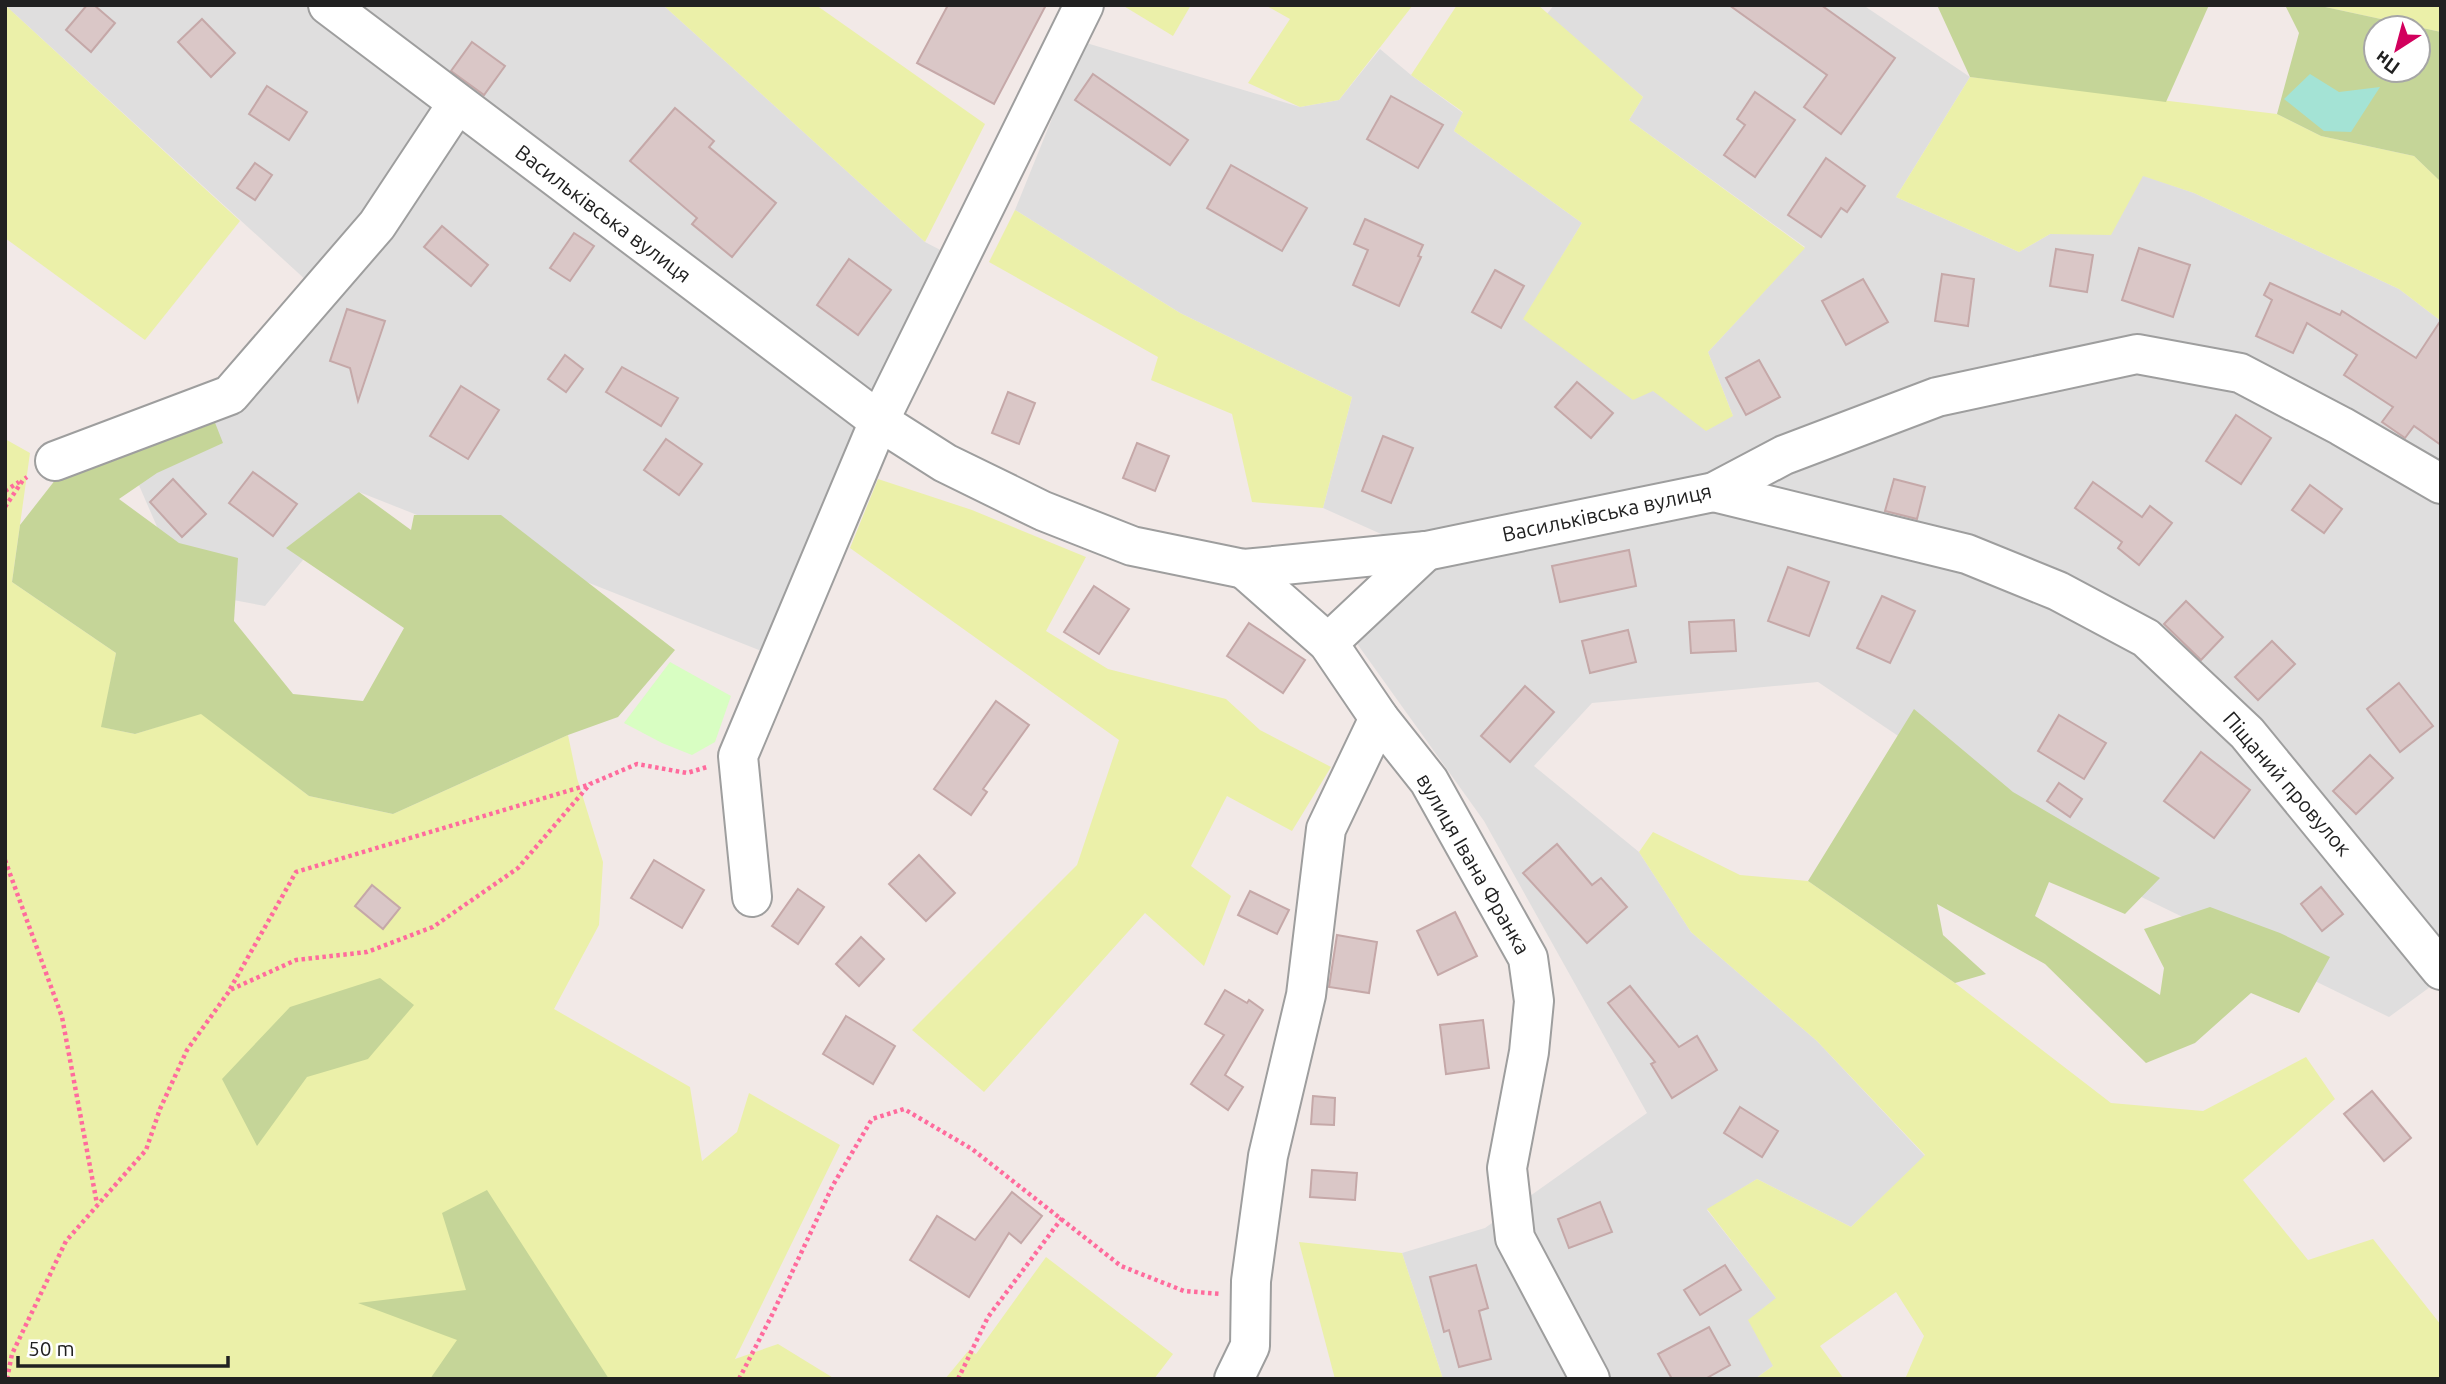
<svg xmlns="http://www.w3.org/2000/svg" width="2446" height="1384" viewBox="0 0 2446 1384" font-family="Ubuntu,sans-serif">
<rect width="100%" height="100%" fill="#f2e9e7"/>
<!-- residential -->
<g fill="#dfdede">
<polygon points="5,5 663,5 925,242 973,267 779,658 359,492 265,606 185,591 118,437 230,395 319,292"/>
<polygon points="1554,5 1863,5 1970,77 1896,197 2019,252 2050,234 2111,234 2142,175 2194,193 2399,289 2441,321 2441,979 2389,1017 2127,890 1818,682 1592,703 1534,766 1639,852 1691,932 1817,1041 1925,1156 1851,1227 1757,1179 1707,1210 1777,1299 1773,1366 1755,1379 1443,1379 1402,1253 1485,1228 1647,1113 1484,821 1353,638 1437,559 1323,508 1352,397 1180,313 1015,210 1083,42 1300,107 1339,100 1380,49 1411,75 1463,113 1454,131 1582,223 1524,319 1653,391 1733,416 1708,352 1805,247 1629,120 1643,97 1547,14"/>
</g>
<!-- grass -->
<g fill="#ebf0a9">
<polygon points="5,5 240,221 145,340 5,238"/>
<polygon points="663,5 816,5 985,124 925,242"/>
<polygon points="1122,5 1191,5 1173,36"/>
<polygon points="1265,5 1413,5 1339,100 1300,107 1248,83 1290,19"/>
<polygon points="1457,5 1538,5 1643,97 1629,120 1805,248 1708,352 1733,416 1706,431 1653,391 1633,400 1523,319 1582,223 1454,131 1463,112 1411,75"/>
<polygon points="2316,5 2441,5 2441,32"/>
<polygon points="1970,77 2277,114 2321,136 2414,156 2441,182 2441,321 2399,289 2194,193 2143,176 2111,235 2050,234 2019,252 1896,197"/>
<polygon points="1015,210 1180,313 1352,397 1323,508 1252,502 1232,414 1151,380 1158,357 989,262"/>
<polygon points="5,439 30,453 12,582 116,653 102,727 135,734 201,713 309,796 393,814 568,735 577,778 603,862 599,925 554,1009 690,1087 702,1161 737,1132 749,1093 840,1145 735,1359 778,1344 835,1379 9,1379 5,1365"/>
<polygon points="878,479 972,510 1086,557 1046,631 1108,669 1226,699 1260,730 1331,767 1292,831 1227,796 1191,866 1231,896 1204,966 1145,913 984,1092 912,1030 1077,865 1119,740 850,548"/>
<polygon points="1653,832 1740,875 1808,881 1955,983 2111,1103 2203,1111 2306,1057 2335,1099 2243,1180 2308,1260 2373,1239 2441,1325 2441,1379 1905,1379 1924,1336 1896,1292 1820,1346 1844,1379 1755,1379 1773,1366 1748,1320 1776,1298 1707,1209 1757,1179 1851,1227 1925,1155 1817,1041 1691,932 1639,852"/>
<polygon points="1299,1242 1402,1253 1443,1379 1335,1379"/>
<polygon points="1046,1257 1173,1354 1154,1379 945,1379 969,1350 976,1354"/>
</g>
<!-- forest -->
<g fill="#c5d598" fill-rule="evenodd">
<polygon points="1937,5 2209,5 2166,102 1970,77"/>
<path d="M2285 5H2316L2441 32V182L2414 156 2321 136 2277 114 2299 33ZM2376 28H2418V70H2376Z"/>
<polygon points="212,415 223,443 157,473 119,499 179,543 238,558 234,621 293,694 363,701 404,628 286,548 359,492 411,530 414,515 501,515 675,650 618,717 568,735 393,814 309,796 201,714 135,734 101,727 116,653 12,582 20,525 63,470"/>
<polygon points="1914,709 2013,792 2160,878 2125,914 2049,882 2035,916 2160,995 2164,968 2144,929 2210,907 2280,933 2330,957 2299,1013 2251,993 2195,1043 2146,1063 2045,964 1937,904 1943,935 1986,974 1955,983 1808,881"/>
<polygon points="380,978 414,1005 368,1059 307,1077 257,1146 222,1079 290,1007"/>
<polygon points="487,1190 609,1379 430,1379 457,1340 358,1303 466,1290 442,1213"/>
</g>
<!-- park -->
<polygon fill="#d8fec2" points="670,662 731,696 715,742 692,755 662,743 624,723"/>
<!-- water -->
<polygon fill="#a4e3d5" points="2310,74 2339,92 2380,87 2351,132 2324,131 2284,99"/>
<!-- building -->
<g fill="#dac7c7" stroke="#c5a8a8" stroke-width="2">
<polygon points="87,5 94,5 115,23 91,52 66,30"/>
<polygon points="948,5 1046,5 994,104 917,63"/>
<polygon points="1729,5 1821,5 1895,58 1841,134 1804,107 1827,75"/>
<polygon points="202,19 235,53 211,77 178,42"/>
<polygon points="472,42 505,66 484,95 451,71"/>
<polygon points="1093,74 1188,140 1170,165 1075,100"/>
<polygon points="267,86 307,112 289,140 249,114"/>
<polygon points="1755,92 1795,120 1755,177 1724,155 1745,125 1737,119"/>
<polygon points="1391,96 1443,125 1418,168 1367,139"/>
<polygon points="675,108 714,141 709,147 776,203 732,257 692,224 697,218 630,161"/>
<polygon points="1826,158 1865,186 1847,212 1841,208 1821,237 1788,215"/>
<polygon points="255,163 272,175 255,200 237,188"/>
<polygon points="1231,165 1307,208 1282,251 1207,208"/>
<polygon points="1365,219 1423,245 1418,256 1421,257 1399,306 1353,285 1368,250 1354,244"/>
<polygon points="442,226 488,265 471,286 424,247"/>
<polygon points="574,233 594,246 570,281 550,268"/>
<polygon points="2139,248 2190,265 2173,317 2122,300"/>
<polygon points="2056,249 2093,255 2087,292 2050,286"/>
<polygon points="849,259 891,290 858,335 817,305"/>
<polygon points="1495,270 1524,286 1501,328 1472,312"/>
<polygon points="1942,274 1974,279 1968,326 1935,321"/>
<polygon points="1863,279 1888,322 1846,345 1822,301"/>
<polygon points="2270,283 2340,315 2342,311 2416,358 2441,320 2441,445 2414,426 2405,438 2382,422 2393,407 2344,375 2357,355 2307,323 2293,353 2256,336 2272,300 2264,295"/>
<polygon points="347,309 385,321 358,401 350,368 330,361"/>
<polygon points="565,355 583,369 566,392 548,379"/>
<polygon points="1759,360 1780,397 1746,415 1726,378"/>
<polygon points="622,367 678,398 661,426 606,392"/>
<polygon points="1577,382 1613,413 1591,438 1555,407"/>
<polygon points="461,386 499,410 468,459 430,436"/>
<polygon points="1008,392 1035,403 1019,444 992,433"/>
<polygon points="2236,415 2271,438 2241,484 2206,461"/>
<polygon points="1383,436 1413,448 1391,503 1362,491"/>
<polygon points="666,439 702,464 679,495 644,470"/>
<polygon points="1137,443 1169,456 1155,491 1123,478"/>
<polygon points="253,472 297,504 273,536 229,503"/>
<polygon points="173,479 206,514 182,537 150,502"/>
<polygon points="1894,479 1925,487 1917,519 1885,511"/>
<polygon points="2093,482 2142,517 2150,506 2172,523 2139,565 2118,548 2122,542 2075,508"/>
<polygon points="2310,485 2342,509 2324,533 2292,510"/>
<polygon points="1629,550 1636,586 1560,602 1552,566"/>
<polygon points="1788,567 1829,582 1809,636 1768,621"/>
<polygon points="1094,586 1129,609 1099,654 1064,632"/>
<polygon points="1882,596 1915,611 1890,663 1857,648"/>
<polygon points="2186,601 2223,637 2201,660 2164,624"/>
<polygon points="1734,620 1736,651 1691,653 1689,622"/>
<polygon points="1249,623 1305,660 1283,693 1227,656"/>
<polygon points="1628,630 1636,662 1590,673 1582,641"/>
<polygon points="2272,641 2295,664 2258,700 2235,677"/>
<polygon points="2399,683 2433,726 2400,752 2367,709"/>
<polygon points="1525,686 1554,712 1510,762 1481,736"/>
<polygon points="996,701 1029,725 983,789 987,792 971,815 934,789"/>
<polygon points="2059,715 2106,743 2084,779 2038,751"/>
<polygon points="2201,752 2250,790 2214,838 2164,801"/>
<polygon points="2370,755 2393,778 2356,814 2333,791"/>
<polygon points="2059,783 2082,799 2070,817 2047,801"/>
<polygon points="1557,844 1592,885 1601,878 1627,907 1587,943 1523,873"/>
<polygon points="919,855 955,893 926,921 889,884"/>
<polygon points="654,860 704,890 682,928 631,898"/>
<polygon points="372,885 400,908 383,929 355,906"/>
<polygon points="2321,887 2343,914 2322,931 2301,904"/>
<polygon points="798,889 824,907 798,944 772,926"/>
<polygon points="1250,891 1289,910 1277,934 1238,915"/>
<polygon points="1455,912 1477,956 1438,975 1417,931"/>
<polygon points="1337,935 1377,942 1369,993 1329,987"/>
<polygon points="861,937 884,959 859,986 836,964"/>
<polygon points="1630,986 1679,1047 1697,1036 1717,1070 1672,1098 1651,1064 1655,1062 1608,1003"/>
<polygon points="1225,990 1247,1003 1249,1000 1263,1010 1225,1075 1243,1087 1228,1110 1191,1084 1224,1035 1205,1024"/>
<polygon points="846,1016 895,1046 873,1084 823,1054"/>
<polygon points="1483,1020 1489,1068 1446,1074 1440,1025"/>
<polygon points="2372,1091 2411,1138 2384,1161 2344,1114"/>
<polygon points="1313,1096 1335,1098 1334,1125 1311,1124"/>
<polygon points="1740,1107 1778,1131 1762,1157 1724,1133"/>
<polygon points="1312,1170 1357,1173 1355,1200 1310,1197"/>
<polygon points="1012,1192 1042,1216 1021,1243 1009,1233 969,1297 910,1260 937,1216 975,1240"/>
<polygon points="1600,1202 1612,1232 1569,1248 1558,1219"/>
<polygon points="1476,1265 1488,1308 1479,1311 1491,1359 1459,1367 1449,1330 1444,1332 1430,1277"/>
<polygon points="1725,1265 1741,1290 1700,1315 1684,1290"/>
<polygon points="1709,1327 1730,1365 1705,1379 1672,1379 1658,1354"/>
</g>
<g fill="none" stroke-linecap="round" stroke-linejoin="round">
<defs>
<g id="minor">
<polyline points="328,5 879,421 945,463 1043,511 1132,546 1244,569 1426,551 1714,492 1784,455 1937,397 2137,354 2240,373 2341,426 2441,484"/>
<polyline points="55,461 230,395 377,225 457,104"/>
<polyline points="1714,492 1967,554 2058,591 2146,638 2247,733 2441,970"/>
<polyline points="1244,569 1328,643 1379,718 1429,781 1528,958 1534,1001 1529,1052 1507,1168 1515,1238 1590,1379"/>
<polyline points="1328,643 1426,551"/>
<polyline points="752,897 738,756 879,421 1084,5"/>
<polyline points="1234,1379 1250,1346 1251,1281 1268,1156 1306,995 1326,829 1379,718"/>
</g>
</defs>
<!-- minor casing -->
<use href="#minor" stroke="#9e9e9e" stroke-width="42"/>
<!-- path -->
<g stroke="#ff6b9d" stroke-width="4.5" stroke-dasharray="3.5 3.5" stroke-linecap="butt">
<polyline points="5,491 19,482"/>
<polyline points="5,507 23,480 27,477"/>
<polyline points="5,860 62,1017 97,1204"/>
<polyline points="230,989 296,872 588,785"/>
<polyline points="7,1379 12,1354 66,1241 146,1150 160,1109 187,1050 230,990 296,960 367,952 433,927 518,868 590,784 637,764 687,773 707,767"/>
<polyline points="739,1379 771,1317 833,1185 872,1119 904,1109 972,1149 1121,1266 1184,1291 1221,1294"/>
<polyline points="958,1379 988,1317 1062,1218"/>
</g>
<!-- minor -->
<use href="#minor" stroke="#fff" stroke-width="38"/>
</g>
<g text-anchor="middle" stroke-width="7" stroke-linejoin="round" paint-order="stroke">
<!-- street labels -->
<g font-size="21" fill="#212121" stroke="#fff">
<text transform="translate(603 214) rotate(37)" y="7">Васильківська вулиця</text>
<text transform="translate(1607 513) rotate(-12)" y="7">Васильківська вулиця</text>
<text transform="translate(2287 784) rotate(49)" y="7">Піщаний провулок</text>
<text transform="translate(1473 864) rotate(60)" y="7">вулиця Івана Франка</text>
</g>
</g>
<!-- border -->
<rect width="2446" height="1384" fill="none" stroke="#212121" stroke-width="14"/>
<!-- north arrow -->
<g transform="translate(2397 49) rotate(216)"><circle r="33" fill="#ffffff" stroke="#a6a6a6" stroke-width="2"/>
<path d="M0-5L12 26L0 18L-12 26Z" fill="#d2005d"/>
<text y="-10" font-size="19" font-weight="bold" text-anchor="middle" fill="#212121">Пн</text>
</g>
<!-- scale -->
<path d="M18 1356v10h210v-10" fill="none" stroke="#212121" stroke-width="3.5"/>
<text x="28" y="1356" font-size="21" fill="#212121" stroke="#ffffff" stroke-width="5" paint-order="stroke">50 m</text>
</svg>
